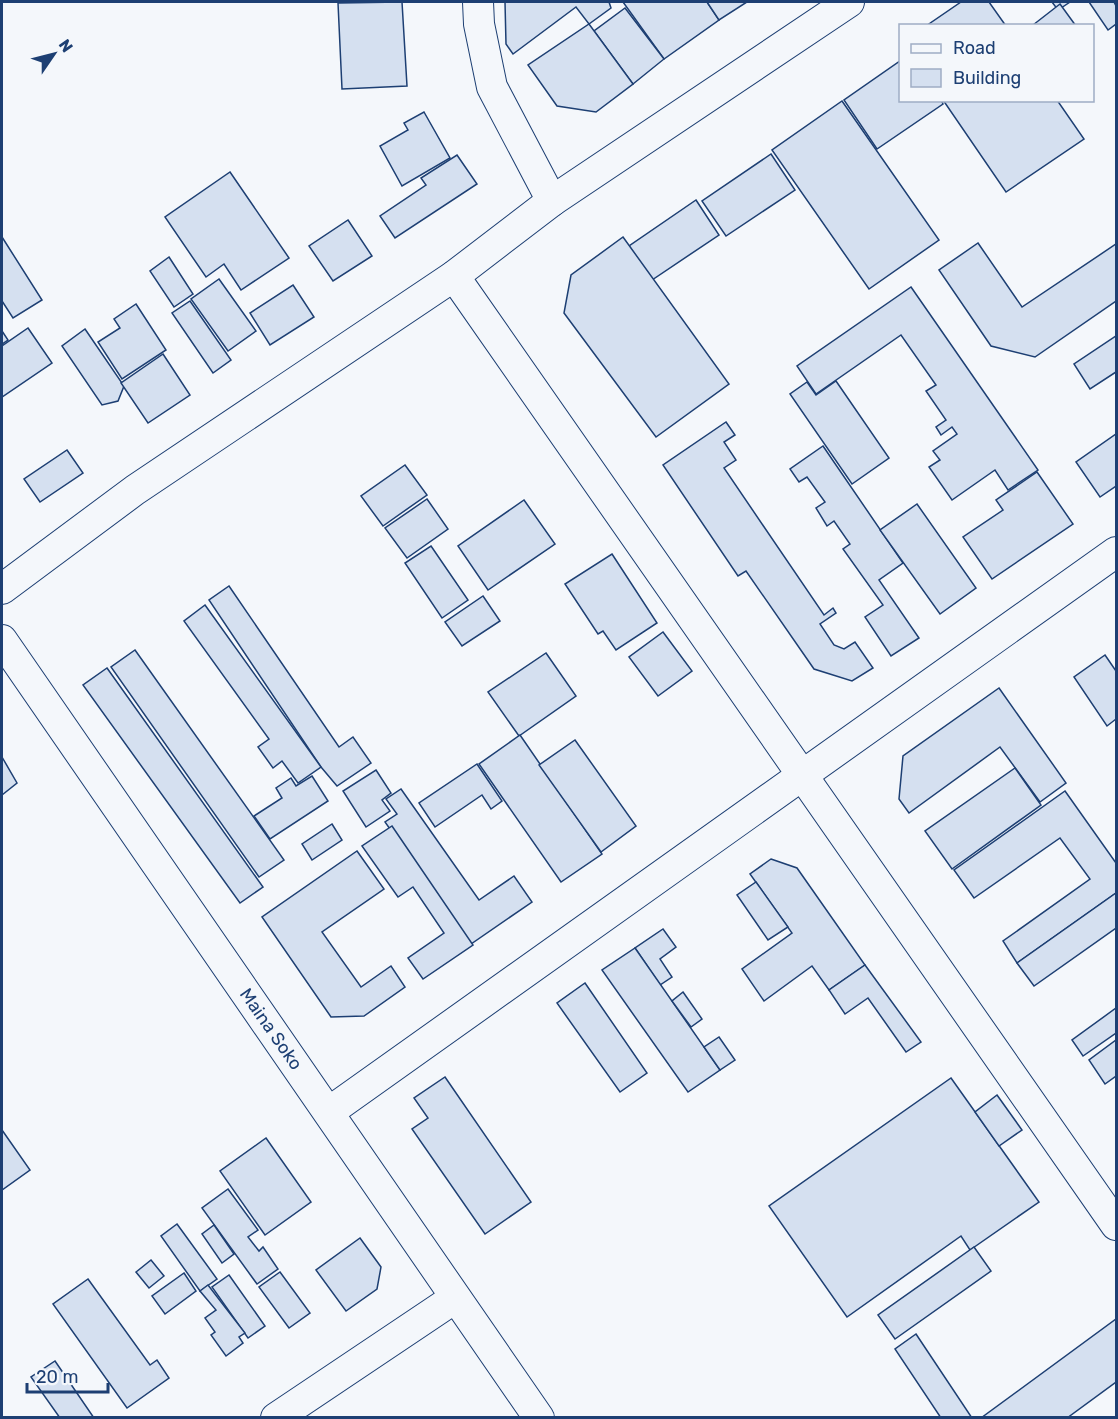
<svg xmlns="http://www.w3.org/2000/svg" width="1118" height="1419" viewBox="0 0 1118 1419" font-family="Rubik,sans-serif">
<rect width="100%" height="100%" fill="#f4f7fb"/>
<!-- building -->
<g fill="#d5e0f0" stroke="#1d3f73" stroke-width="1.5">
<polygon points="402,2 407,86 342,89 338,3"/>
<polygon points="505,2 609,2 611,8 589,24 576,7 513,54 506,44"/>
<polygon points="623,2 707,2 719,20 664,59"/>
<polygon points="707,2 747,2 719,20"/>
<polygon points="961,2 989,2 1006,26 926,26"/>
<polygon points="1052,2 1070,2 1058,10"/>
<polygon points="1089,2 1114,2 1116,6 1116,24 1108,30"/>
<polygon points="1060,4 1076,26 1034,26 1033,25"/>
<polygon points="625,8 664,59 633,84 594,31"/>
<polygon points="589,24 633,84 596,112 557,106 528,65"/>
<polygon points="900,61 900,100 941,100 943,104 877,149 844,100"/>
<polygon points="943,100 1057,100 1084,139 1006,192"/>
<polygon points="842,101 939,240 869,289 772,150"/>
<polygon points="424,112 450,158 402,186 380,146 408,130 404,123"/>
<polygon points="771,154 795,190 726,236 702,201"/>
<polygon points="457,155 477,184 395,238 380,216 426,185 421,178"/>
<polygon points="230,172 289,258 241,290 224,264 206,277 165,217"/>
<polygon points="696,200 719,235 652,280 629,246"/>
<polygon points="348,220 372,256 333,281 309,246"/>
<polygon points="2,237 42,300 13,318 2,301"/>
<polygon points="623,237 729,384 656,437 564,313 571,275"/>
<polygon points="978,243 1022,307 1116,244 1116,301 1035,357 991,346 939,270"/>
<polygon points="169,257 193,294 174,307 150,271"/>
<polygon points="219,279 256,331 228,351 191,299"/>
<polygon points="293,285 314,317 270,345 250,313"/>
<polygon points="911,287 1038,470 1008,490 995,470 952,500 929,467 940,460 933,451 957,434 952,427 941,435 936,427 946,420 926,391 936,385 901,335 816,394 797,366"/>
<polygon points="190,301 231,360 213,373 172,313"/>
<polygon points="136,304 166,350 122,379 98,342 120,328 114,319"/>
<polygon points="28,328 52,363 2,397 2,346"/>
<polygon points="85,329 124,386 118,401 102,405 62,346"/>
<polygon points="2,331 8,340 2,344"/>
<polygon points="1116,336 1116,372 1090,389 1074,364"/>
<polygon points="163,354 190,395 148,423 121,383"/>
<polygon points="836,381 889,458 852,484 790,394 807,382 816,395"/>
<polygon points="726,422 735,435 724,442 736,460 724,468 824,615 833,608 836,613 820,624 834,645 844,649 855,642 873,668 852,681 814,669 746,571 738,576 663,465"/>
<polygon points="1116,434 1116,486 1100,497 1076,462"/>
<polygon points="823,446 903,563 879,580 919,638 891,656 865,617 883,605 843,549 850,544 834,521 827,526 816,508 825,502 807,477 799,482 790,469"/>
<polygon points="67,450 83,473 40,502 24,479"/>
<polygon points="405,465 427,495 383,526 361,496"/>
<polygon points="1037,472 1073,524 992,579 963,537 1003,510 996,500"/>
<polygon points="427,499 448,529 407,558 385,528"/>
<polygon points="524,500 555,544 488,590 458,546"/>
<polygon points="917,504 976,588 940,614 880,530"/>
<polygon points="431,546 468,600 442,618 405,563"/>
<polygon points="612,554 657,623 616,650 603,631 598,634 565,584"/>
<polygon points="229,586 339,747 353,737 371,763 337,786 321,767 209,600"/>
<polygon points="483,596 500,621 462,646 445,622"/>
<polygon points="205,605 321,767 298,783 282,761 273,768 258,747 269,739 184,621"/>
<polygon points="663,632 692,671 658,696 629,657"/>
<polygon points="135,650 284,860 259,877 111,667"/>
<polygon points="546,653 576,696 519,736 488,692"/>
<polygon points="1105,655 1116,671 1116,719 1107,726 1074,677"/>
<polygon points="107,668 263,887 240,903 83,685"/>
<polygon points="999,688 1066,783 1040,802 1000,747 909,813 899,799 903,756"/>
<polygon points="520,735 602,854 561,882 479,764"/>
<polygon points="575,740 636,826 601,852 539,765"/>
<polygon points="2,757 17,783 2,795"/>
<polygon points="477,764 502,801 491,809 482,795 435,827 419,803"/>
<polygon points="1015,768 1041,805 952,869 925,831"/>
<polygon points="376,770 391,793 382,800 390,811 366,827 343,791"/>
<polygon points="312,776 328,801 270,839 254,816 282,798 276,788 291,778 296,786"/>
<polygon points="401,789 479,900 514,876 532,902 471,944 385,822 397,814 386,799"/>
<polygon points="1065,791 1116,863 1116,893 1017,963 1003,941 1090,879 1060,838 974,898 954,870"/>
<polygon points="332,824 342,840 312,860 302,844"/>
<polygon points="392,826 473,945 423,979 408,958 444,933 413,887 398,897 362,846"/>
<polygon points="357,851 384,889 322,932 361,987 391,966 405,987 364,1016 331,1017 262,917"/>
<polygon points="771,859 797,868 865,965 829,990 812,966 764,1001 742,969 792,933 750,874"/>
<polygon points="756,882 788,927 768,940 737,895"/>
<polygon points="1116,893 1116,928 1034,986 1017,963"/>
<polygon points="663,929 676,947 660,959 672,977 660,985 635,948"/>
<polygon points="635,948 720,1070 688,1092 602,970"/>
<polygon points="865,965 921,1042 906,1052 868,998 845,1014 829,990"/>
<polygon points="585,983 647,1073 620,1092 557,1003"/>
<polygon points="683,992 702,1019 691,1027 672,1001"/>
<polygon points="1116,1008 1116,1033 1083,1056 1072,1040"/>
<polygon points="719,1037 735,1060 720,1070 704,1047"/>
<polygon points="1116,1040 1116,1076 1105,1084 1089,1060"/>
<polygon points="445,1077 531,1202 485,1234 412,1129 428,1118 414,1098"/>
<polygon points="951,1078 1039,1202 970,1250 961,1236 847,1317 769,1206"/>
<polygon points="997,1095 1022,1130 999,1146 975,1112"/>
<polygon points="2,1130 30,1170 2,1190"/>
<polygon points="266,1138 311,1202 265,1235 220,1171"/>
<polygon points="228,1189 258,1230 248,1237 259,1251 263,1247 278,1269 257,1284 202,1208"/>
<polygon points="177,1224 217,1279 200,1291 161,1236"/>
<polygon points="214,1225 234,1254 222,1263 202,1234"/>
<polygon points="360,1238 381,1267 377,1289 346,1311 316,1270"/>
<polygon points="974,1247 991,1271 895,1339 878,1315"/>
<polygon points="151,1260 164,1276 149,1288 136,1272"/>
<polygon points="280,1272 310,1313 289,1328 259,1287"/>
<polygon points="184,1273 196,1291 165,1314 152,1296"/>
<polygon points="229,1275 265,1326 248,1338 212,1287"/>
<polygon points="88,1279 150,1365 157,1360 169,1378 127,1408 53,1304"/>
<polygon points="208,1285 245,1333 239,1337 243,1343 226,1356 211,1335 215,1332 205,1318 216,1310 200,1291"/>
<polygon points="1116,1319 1116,1382 1067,1418 981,1418"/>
<polygon points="916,1334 972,1418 941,1418 895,1349"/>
<polygon points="55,1361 94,1418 60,1418 31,1377"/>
</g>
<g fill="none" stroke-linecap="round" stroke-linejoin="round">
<defs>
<g id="minor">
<polyline points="478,2 479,24 492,87 552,201"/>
<polyline points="454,276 1116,1225"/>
<polyline points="2,589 135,490 454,276 552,201 849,2"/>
<polyline points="2,640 539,1418"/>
<polyline points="329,1112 1116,552"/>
<polyline points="276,1418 455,1298"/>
</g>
</defs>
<!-- minor casing -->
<use href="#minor" stroke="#1d3f73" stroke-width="32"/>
<!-- minor -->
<use href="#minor" stroke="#f4f7fb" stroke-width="30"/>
</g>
<g text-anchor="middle" stroke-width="4.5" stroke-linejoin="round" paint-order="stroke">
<!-- street labels -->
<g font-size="18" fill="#1d3f73" stroke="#f4f7fb">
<text transform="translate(271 1029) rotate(55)" y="6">Maina Soko</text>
</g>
</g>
<!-- border -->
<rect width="1118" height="1419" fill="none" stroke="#1d3f73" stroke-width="6"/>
<!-- legend -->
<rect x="899" y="24" width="195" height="78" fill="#f4f7fb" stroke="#9eadc5" stroke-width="1.5"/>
<rect x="911" y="44" width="30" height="9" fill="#f4f7fb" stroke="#9eadc5" stroke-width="1.5"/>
<text x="953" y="54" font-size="18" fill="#1d3f73">Road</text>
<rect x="911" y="69" width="30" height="18" fill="#d5e0f0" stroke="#9eadc5" stroke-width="1.5"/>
<text x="953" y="84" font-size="18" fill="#1d3f73">Building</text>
<!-- north arrow -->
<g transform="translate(54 54) rotate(55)" stroke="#f4f7fb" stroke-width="4.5" paint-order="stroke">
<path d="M0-4.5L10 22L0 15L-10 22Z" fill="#1d3f73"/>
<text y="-9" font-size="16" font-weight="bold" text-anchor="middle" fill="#1d3f73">N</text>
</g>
<!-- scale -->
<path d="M27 1383v9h81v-9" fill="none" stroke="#1d3f73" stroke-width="3"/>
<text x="36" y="1383" font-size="18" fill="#1d3f73" stroke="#f4f7fb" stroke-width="4.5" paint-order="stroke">20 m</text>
</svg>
